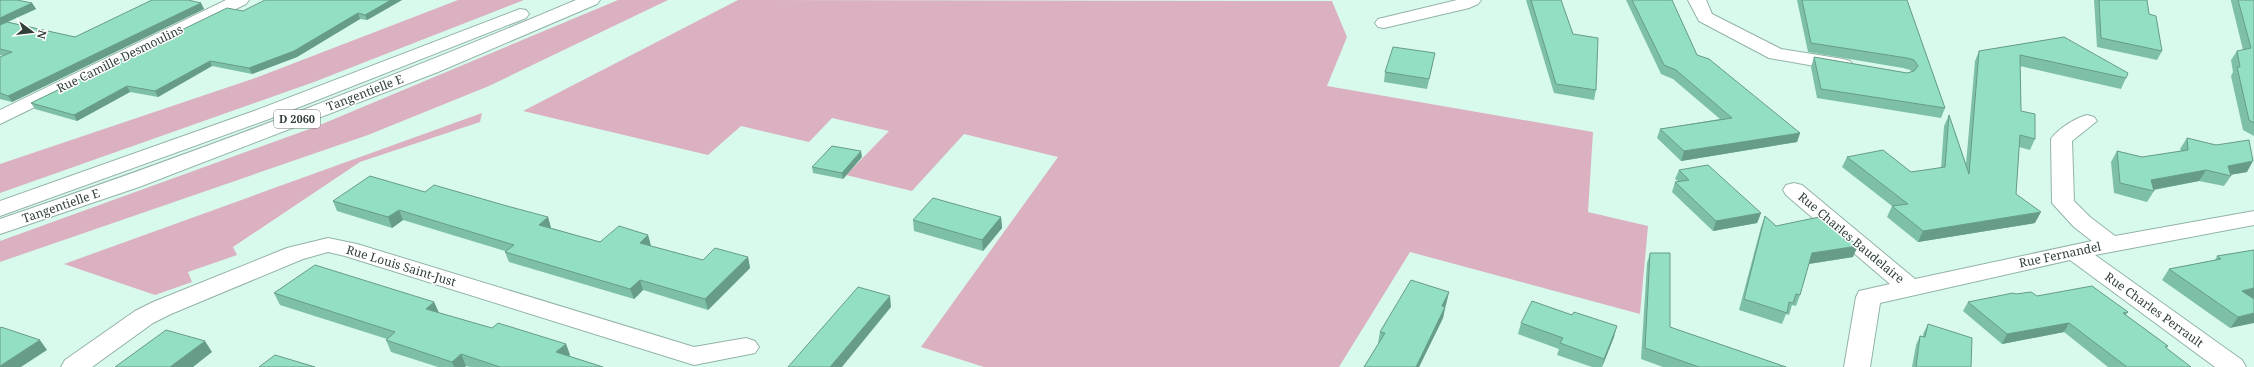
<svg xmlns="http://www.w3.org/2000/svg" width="2254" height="367" viewBox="0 0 2254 367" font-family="'Noto Serif',serif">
<rect width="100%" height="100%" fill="#d8faec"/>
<!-- green -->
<g fill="#dbb1c2">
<polygon points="458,0 524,0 314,82 0,193 0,164 258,77"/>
<polygon points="618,0 668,0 489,86 368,135 0,262 0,241 315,127"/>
<polygon points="738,0 1332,1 1347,37 1327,86 1593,132 1588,212 1648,226 1640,314 1410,252 1339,367 984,367 921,347 1058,157 964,134 912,191 846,175 889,131 832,118 809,142 741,126 708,155 523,111"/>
<polygon points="482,113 480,122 360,162 233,247 237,255 188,272 192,282 155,295 64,264"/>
</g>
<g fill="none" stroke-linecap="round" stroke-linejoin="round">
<defs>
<g id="street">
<polygon points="226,0 249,0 246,4 0,124 0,110"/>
<polygon points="1457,0 1481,0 1478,4 1469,8 1384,28 1378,27 1375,23 1378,19"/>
<polygon points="1688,0 1706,0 1712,14 1781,49 1843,59 1850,61 1853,65 1850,69 1843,71 1769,58 1699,21"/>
<path d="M2087 115 2094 117 2097 121 2072 141 2074 201 2090 217 2115 236 2254 211V225L2095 255 2242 360 2246 367H2215L2070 260 1880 303 1870 367H1844L1856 297 1859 291 1890 284 1786 195 1783 190 1786 185 1794 183 1802 185 1915 279 2092 241 2074 227 2052 203 2051 139C2058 129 2075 118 2087 115Z"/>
<polygon points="328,238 357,244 694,347 746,338 755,341 759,347 755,353 694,365 345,256 328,252 303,259 171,314 153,323 92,367 61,367 65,360 135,311 153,302 287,248"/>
</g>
<g id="primary">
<path d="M576 0H600L597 4 438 72 139 187 0 234V219C195 153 387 80 576 0Z"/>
<polygon points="520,9 526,10 529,14 526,18 269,119 0,216 0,201 254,111"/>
</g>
</defs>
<!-- street casing -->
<use href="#street" stroke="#93b3a6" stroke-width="2"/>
<!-- primary casing -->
<use href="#primary" stroke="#93b3a6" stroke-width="2"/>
<!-- street -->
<use href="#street" fill="#fff" fill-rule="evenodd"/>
<!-- primary -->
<use href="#primary" fill="#fff" fill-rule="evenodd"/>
</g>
<!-- wall -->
<g fill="#7ec0a7">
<polygon points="0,0 32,3 36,9 8,22 75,37 201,3 204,9 12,102 0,99 0,57 3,56 0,55"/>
<polygon points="402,0 367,20 360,19 297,57 252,74 212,66 158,97 130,92 77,121 35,109 31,103 243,11"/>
<polygon points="1526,0 1561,0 1573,34 1596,90 1594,100 1554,93"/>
<polygon points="1626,0 1672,0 1697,55 1800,133 1797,142 1681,161 1657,138 1660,129 1720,119 1673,79 1661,74"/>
<polygon points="1797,0 1907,0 1945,108 1941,118 1817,98 1811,67 1814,57 1907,73 1912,72 1910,70 1903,68 1808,52"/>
<polygon points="2094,0 2147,0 2149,14 2162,51 2157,60 2097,47"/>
<polygon points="2231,0 2254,0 2254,136 2243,130 2231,76 2233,72 2231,60 2237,51 2243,50 2231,1"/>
<polygon points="2064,37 2126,78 2121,89 2020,66 2021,111 2035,139 2030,150 2019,147 2016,194 2035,223 1918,242 1887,217 1892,206 1842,167 1847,157 1911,172 1941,168 1944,126 1949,115 1966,164 1975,61 1979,51"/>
<polygon points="1433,63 1427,89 1384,82 1385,72"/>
<polygon points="2187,138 2247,172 2230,175 2231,176 2224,186 2199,181 2154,190 2154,191 2147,202 2114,193 2111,162 2117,151 2142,157 2181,151 2180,149"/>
<polygon points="862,157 843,179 813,173 812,167"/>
<polygon points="1679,170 1761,213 1757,223 1713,231 1672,192 1675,182 1678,181 1675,179"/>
<polygon points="425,192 548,217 551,228 600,242 648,235 651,246 703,260 748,257 750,268 708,310 643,290 634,299 509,262 505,252 505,251 403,220 392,228 337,211 333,201"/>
<polygon points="1765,216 1776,226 1853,257 1809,264 1800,295 1796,306 1792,305 1789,315 1786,314 1782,324 1739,310 1761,227"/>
<polygon points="1001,217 1002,228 983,251 914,231 913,220"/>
<polygon points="2254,250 2254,298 2230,328 2162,280 2169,269 2215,260 2217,256"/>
<polygon points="1650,253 1670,327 1786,367 1663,367 1641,359 1647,263"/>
<polygon points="1449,292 1443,318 1419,367 1364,367 1379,343 1378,343 1380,332"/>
<polygon points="274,293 434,302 439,313 492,328 566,344 570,355 569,356 603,367 470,367 466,366 465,367 438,367 391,352 386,340 387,339 280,305"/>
<polygon points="2016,294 2037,296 2128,312 2126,315 2168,346 2166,348 2191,367 2108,367 2064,332 2002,344 1963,311 1968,302"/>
<polygon points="1521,323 1614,337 1602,367 1592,367 1557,355 1559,349 1518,334"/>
<polygon points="1928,324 1971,367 1912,367 1916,345 1920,336 1923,336 1923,334"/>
</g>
<!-- shaded-wall -->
<g fill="#679c88">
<polygon points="391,0 402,0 367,20 365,15"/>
<polygon points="32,3 36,9 0,25 0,18"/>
<polygon points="201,3 204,9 12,102 8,96"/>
<polygon points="358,13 360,19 297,57 252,74 249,68"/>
<polygon points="210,61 212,66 158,97 155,91"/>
<polygon points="127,86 130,92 77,121 74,115"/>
<polygon points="1800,133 1797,142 1681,161 1684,151"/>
<polygon points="861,151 862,157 843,179 842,173"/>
<polygon points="2253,161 2247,172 2229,175 2228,166"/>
<polygon points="2206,170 2199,181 2151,190 2151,180"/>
<polygon points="399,210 403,220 392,228 388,217"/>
<polygon points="2041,212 2035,223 1918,242 1923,231"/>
<polygon points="1761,213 1757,223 1713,231 1716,221"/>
<polygon points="548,217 551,228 539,225"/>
<polygon points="1001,217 1002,228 983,251 982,240"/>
<polygon points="648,235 651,246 643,253 640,243"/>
<polygon points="1858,246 1853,257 1808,264 1812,253"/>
<polygon points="748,257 750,268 708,310 705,299"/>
<polygon points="640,280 643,290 634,299 630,289"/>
<polygon points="2254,288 2254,298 2234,302 2242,291"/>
<polygon points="1449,292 1446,304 1440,317 1442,306"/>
<polygon points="890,296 891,307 842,367 830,367"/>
<polygon points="434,302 439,313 426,309"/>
<polygon points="1445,307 1443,318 1419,367 1416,367"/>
<polygon points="2254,313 2254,323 2230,328 2238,317"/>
<polygon points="2069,323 2064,332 2002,344 2007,334"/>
<polygon points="1617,326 1614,337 1602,367 1604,359"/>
<polygon points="40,340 47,350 21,367 0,367 0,366"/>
<polygon points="205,341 212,352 193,367 170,367"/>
<polygon points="566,344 570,355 560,364 556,352"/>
<polygon points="461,354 466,366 465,367 454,367 452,362"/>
</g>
<!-- building -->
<g fill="#93dfc2" stroke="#679c88">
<polygon points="0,0 17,0 32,3 0,18"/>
<polygon points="152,0 188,0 201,3 8,96 0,93 0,57 12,52 0,49 0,25 7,22 75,37"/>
<polygon points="265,0 391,0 365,15 358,13 294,51 249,68 210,61 155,91 127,86 74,115 31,103 227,8 243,11"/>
<polygon points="1531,0 1561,0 1573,34 1598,38 1596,90 1556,84"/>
<polygon points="1632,0 1672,0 1697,55 1709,59 1800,133 1684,151 1660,129 1732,118 1676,70 1664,65"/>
<polygon points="1802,0 1907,0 1945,108 1821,89 1814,57 1907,73 1914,71 1918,66 1914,60 1907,58 1811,43"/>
<polygon points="2099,0 2147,0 2149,14 2156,16 2162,51 2101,38"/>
<polygon points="2238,0 2254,0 2254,123 2249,120 2237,67 2240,67 2237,51 2251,48"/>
<polygon points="2064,37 2128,73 2126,78 2020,55 2021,111 2035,114 2035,139 2020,135 2016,194 2041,212 1923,231 1892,206 1908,204 1847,157 1883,150 1911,172 1945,167 1949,115 1969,174 1979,51"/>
<polygon points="1393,47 1435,53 1429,79 1385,72"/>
<polygon points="2187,138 2216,145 2249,140 2253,161 2228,166 2231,176 2206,170 2151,180 2154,191 2120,183 2117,151 2142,157 2188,150"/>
<polygon points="832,146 861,151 842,173 812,167"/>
<polygon points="1708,165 1761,213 1716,221 1675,182 1689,180 1679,170"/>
<polygon points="370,176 425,192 434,185 507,206 548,217 539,225 600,242 619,226 648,235 640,243 703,260 715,248 748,257 705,299 640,280 630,289 505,252 514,245 399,210 388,217 333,201"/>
<polygon points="933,198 1001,217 982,240 913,220"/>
<polygon points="1765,216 1776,226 1824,216 1858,246 1812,253 1800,295 1796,294 1793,303 1789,302 1787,313 1744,299"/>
<polygon points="2254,250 2254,288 2242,291 2254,299 2254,313 2238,317 2169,269 2221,259 2217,256"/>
<polygon points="1650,253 1670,253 1670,327 1786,367 1699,367 1645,348"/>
<polygon points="315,265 434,302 426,309 492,328 498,323 566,344 556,352 603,367 500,367 461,354 452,362 386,340 395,332 274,293"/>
<polygon points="1411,280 1449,292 1442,306 1445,307 1417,365 1416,367 1364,367 1385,333 1380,332"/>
<polygon points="2092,286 2128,312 2123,313 2168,346 2165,347 2191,367 2127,367 2069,323 2007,334 1968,302 2013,293 2016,294 2031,292 2037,296"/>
<polygon points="858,287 890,296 830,367 788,367"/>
<polygon points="1532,301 1572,315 1574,312 1617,326 1604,359 1560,343 1563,338 1521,323"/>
<polygon points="1928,324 1972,338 1971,367 1916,367 1920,336 1925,337"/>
<polygon points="1,327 40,340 0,366 0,328"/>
<polygon points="166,330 205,341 170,367 115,367"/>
<polygon points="275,355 315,367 259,367"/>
</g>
<g text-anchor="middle" stroke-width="3" stroke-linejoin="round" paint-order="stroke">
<!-- shield labels -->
<rect fill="#fff" stroke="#707975" stroke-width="1" x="274" y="110" width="46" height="18" rx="3"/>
<g font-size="11" font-weight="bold" fill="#32403a">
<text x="297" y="123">D 2060</text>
</g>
<!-- street labels -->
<g font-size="12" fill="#32403a" stroke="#fff">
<text transform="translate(120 59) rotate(-26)" y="4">Rue Camille Desmoulins</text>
<text transform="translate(365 93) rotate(-21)" y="4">Tangentielle E</text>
<text transform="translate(61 206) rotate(-19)" y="4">Tangentielle E</text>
<text transform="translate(1851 238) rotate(40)" y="4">Rue Charles Baudelaire</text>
<text transform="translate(2060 255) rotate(-12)" y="4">Rue Fernandel</text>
<text transform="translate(401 266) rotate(17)" y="4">Rue Louis Saint-Just</text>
<text transform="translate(2154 310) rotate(36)" y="4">Rue Charles Perrault</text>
</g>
</g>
<!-- north arrow -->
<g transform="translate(32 32) rotate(105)" stroke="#ffffff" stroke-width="3" paint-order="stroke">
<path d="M0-3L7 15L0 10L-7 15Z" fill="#32403a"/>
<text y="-6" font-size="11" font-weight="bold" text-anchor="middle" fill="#32403a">N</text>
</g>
</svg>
